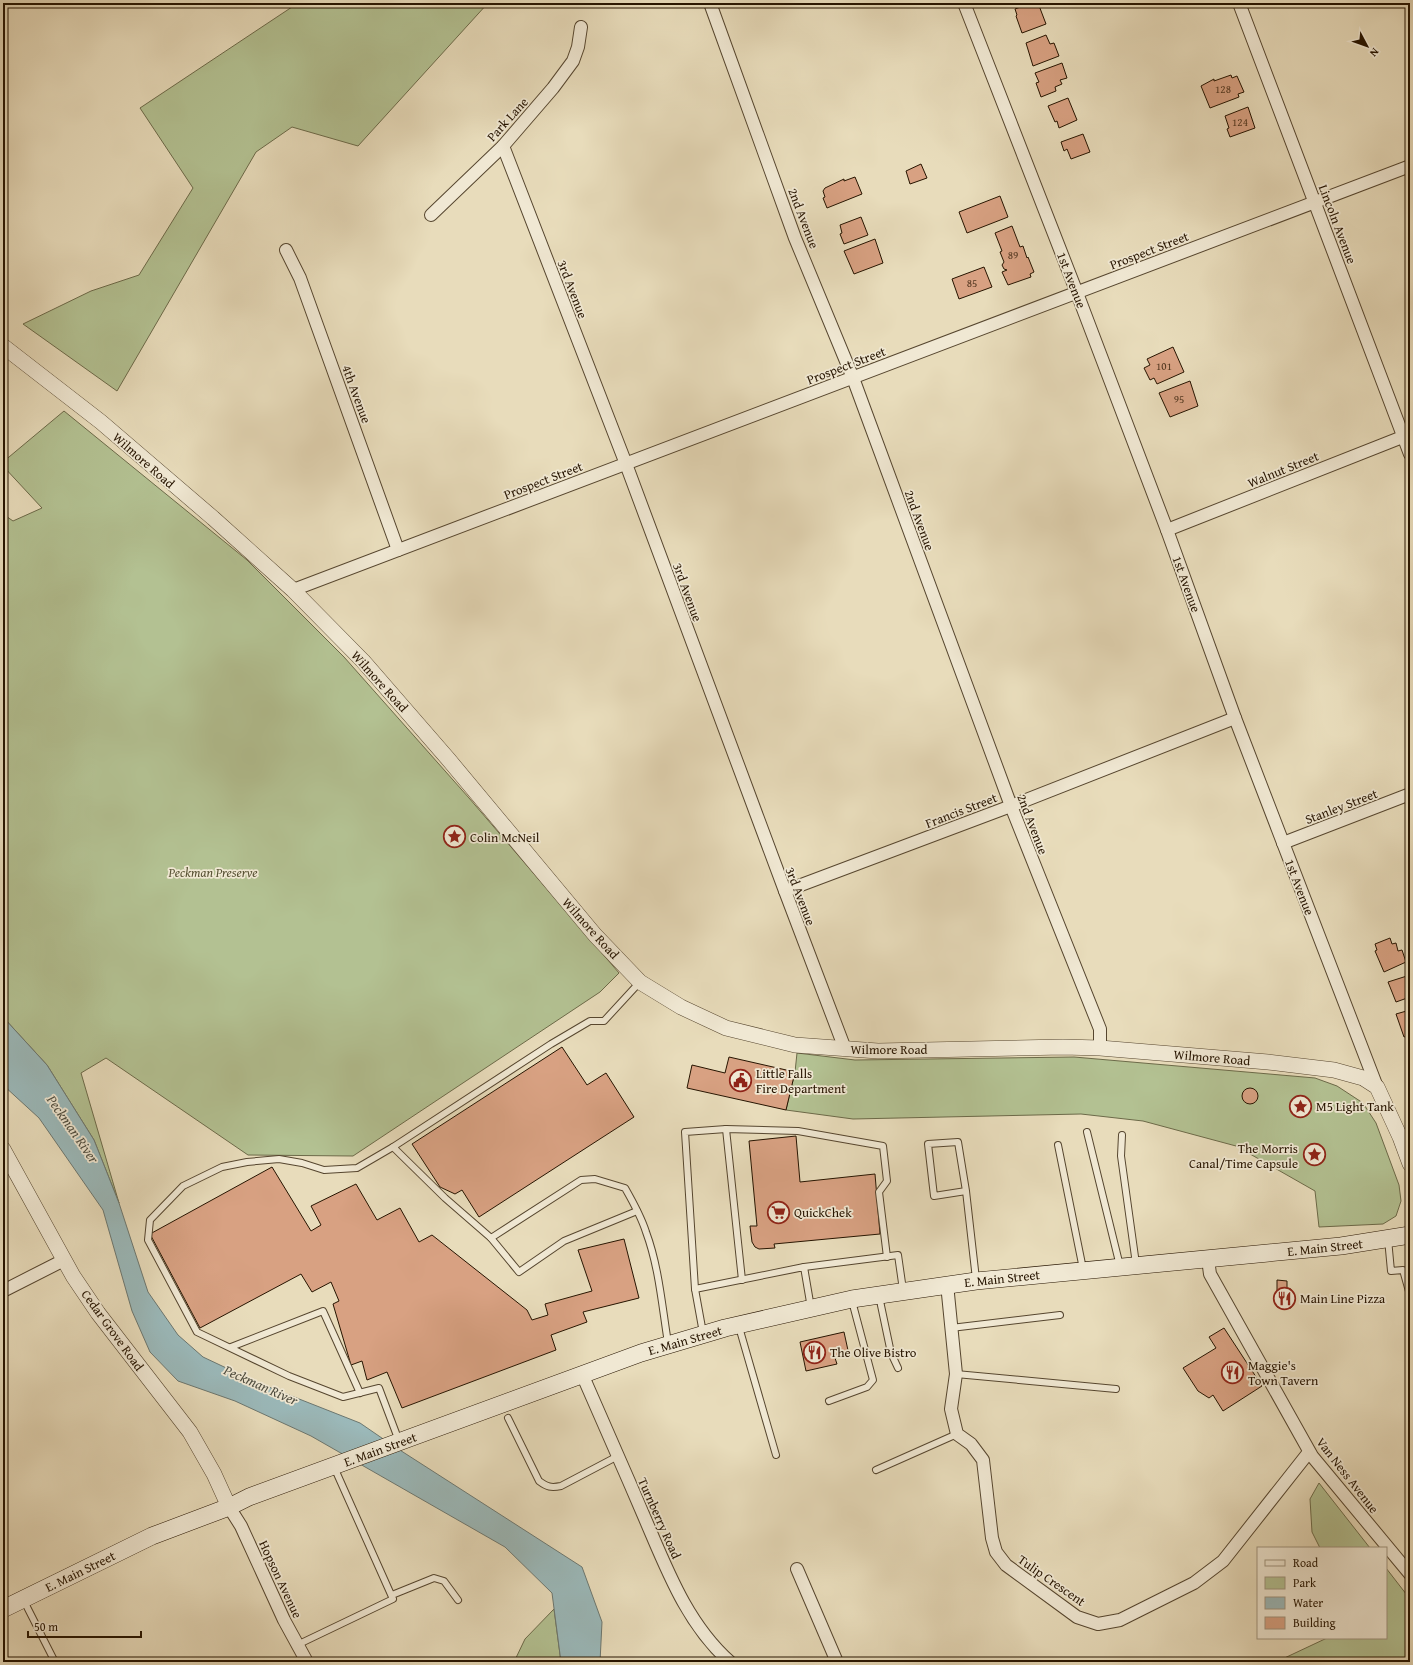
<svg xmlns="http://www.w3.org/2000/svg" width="1413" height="1665" viewBox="0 0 1413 1665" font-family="'Gentium Book Plus',serif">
<rect width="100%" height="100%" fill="#e8dcbb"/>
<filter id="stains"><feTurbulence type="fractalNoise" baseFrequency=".005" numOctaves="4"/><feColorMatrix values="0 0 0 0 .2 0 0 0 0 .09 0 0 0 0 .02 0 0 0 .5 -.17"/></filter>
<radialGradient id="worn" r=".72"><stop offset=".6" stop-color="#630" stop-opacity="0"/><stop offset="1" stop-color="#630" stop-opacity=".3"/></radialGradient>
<!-- green -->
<g fill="#b3c192" stroke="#6c6a49">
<polygon points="298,3 488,3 358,146 292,127 256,152 117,391 23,324 91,291 139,275 193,188 140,108"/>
<polygon points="64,411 247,560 344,657 469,798 619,973 600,992 353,1156 248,1155 106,1058 81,1073 119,1203 94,1140 47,1065 3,1017 3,514 13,521 42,508 3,466 3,462"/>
<polygon points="797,1053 855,1060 1074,1057 1315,1078 1337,1086 1363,1103 1376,1123 1399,1185 1401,1201 1396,1216 1383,1224 1319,1227 1315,1191 1236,1146 1143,1121 1081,1114 853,1119 786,1110 795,1072"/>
<polygon points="1319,1483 1370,1548 1320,1548 1312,1532 1310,1499"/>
<polygon points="1386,1568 1410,1599 1410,1662 1276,1662 1327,1638 1386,1638"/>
<polygon points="554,1609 561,1662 514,1662 525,1639"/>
</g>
<!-- water -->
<polygon fill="#9bb9ba" stroke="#6c7770" points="3,1017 47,1065 94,1140 119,1203 148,1292 178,1335 203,1357 256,1382 360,1423 392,1445 582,1567 602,1622 600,1662 561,1662 552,1593 505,1547 311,1436 235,1401 178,1381 150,1352 132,1311 103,1210 39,1118 3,1085"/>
<!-- building -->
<g fill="#d8a182" stroke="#261400">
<polygon points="1031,3 1038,3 1046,24 1022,33 1016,16 1017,15 1015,9"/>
<polygon points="1046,35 1050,44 1054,43 1059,56 1033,66 1026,43"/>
<polygon points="1062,63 1067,78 1060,80 1062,84 1055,87 1056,91 1041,97 1036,83 1039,82 1035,73"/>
<polygon points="1231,75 1232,78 1237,76 1244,92 1238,94 1239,97 1210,108 1201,86 1214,79 1214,81"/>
<polygon points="1068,98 1077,120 1059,128 1057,121 1055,122 1048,106"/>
<polygon points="1248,107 1255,128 1230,137 1227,129 1229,128 1225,116"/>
<polygon points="1083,134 1090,152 1071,159 1067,149 1064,151 1061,142"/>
<polygon points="921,164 927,178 910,184 906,171"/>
<polygon points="855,177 862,194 827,208 823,198 825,197 823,191 825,188 844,179 844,181"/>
<polygon points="1000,196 1008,217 967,233 959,212"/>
<polygon points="861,217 868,235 844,244 840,234 842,233 840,225"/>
<polygon points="1012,226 1020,247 1023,246 1027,258 1028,257 1034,272 1030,274 1031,277 1008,285 1002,272 1007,270 1004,269 1002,265 1004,262 1000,252 1002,251 995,233"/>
<polygon points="875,239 883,263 854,274 844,251"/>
<polygon points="984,267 992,287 959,299 952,279"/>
<polygon points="1173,347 1184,372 1157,384 1154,378 1150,380 1144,368 1150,365 1147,359"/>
<polygon points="1190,381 1198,406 1170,417 1159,393"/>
<polygon points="1390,938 1392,944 1396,943 1398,951 1402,950 1406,962 1384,972 1375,951 1377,950 1375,944"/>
<polygon points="1410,975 1410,997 1396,1002 1388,982"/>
<polygon points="1410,1010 1410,1035 1404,1037 1396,1014"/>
<polygon points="562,1047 587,1085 606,1073 634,1117 479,1217 462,1190 455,1194 440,1187 412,1144"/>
<polygon points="729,1057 795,1072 786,1110 687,1088 692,1065 725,1073"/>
<circle cx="1250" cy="1096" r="8"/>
<polygon points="796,1136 800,1182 875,1174 880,1234 774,1244 775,1248 759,1249 755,1247 752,1242 750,1226 757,1226 749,1141"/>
<polygon points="272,1167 311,1231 321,1225 311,1206 356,1184 377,1220 400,1208 419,1242 432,1235 527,1310 532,1320 548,1315 545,1304 592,1291 578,1250 624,1239 639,1298 583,1312 587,1322 551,1335 556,1350 402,1408 387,1372 367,1380 362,1361 351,1365 333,1304 339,1301 331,1282 312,1292 301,1274 200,1328 150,1234"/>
<polygon points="1277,1280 1287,1281 1287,1289 1291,1289 1291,1308 1277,1307"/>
<polygon points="1224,1328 1262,1386 1223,1411 1213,1395 1209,1398 1198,1391 1183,1368 1216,1348 1209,1337"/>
<polygon points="844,1332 849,1355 835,1358 837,1364 806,1371 800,1342"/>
</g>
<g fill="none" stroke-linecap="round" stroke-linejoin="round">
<defs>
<g id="service">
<path d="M639 983 604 1021H590L551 1044 393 1147 445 1198 491 1238 581 1180 595 1179 625 1188C633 1202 641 1216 646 1232 659 1267 662 1306 668 1343"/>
<polyline points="726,1129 742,1280"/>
<polyline points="1087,1132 1120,1266"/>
<polyline points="1122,1135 1121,1156 1136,1264"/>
<polyline points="1058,1145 1083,1269"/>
<polyline points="393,1147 357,1168 324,1170 302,1163 279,1159 247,1162 222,1167 183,1186 150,1220 148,1240 197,1332 289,1376 343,1397 379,1388 399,1441"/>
<polyline points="966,1191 934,1196 928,1144 958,1142 966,1191 976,1279"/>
<polyline points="491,1238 519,1272 564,1241 637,1211"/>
<polyline points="1388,1239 1391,1271 1403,1270 1410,1295"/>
<polyline points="804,1267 898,1255 903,1290"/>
<polyline points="695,1289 685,1132 726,1129 798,1131 883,1146 887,1181 879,1192 887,1257"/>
<polyline points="879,1296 891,1353 898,1368"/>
<polyline points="739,1327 776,1455"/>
<polyline points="951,1328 1060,1315"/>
<polyline points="703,1333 695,1289 804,1267 811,1308"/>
<polyline points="231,1347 323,1311 360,1393"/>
<polyline points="956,1374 1116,1389"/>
<polyline points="829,1401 867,1387 873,1380 852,1301"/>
<path d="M508 1418 539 1481C547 1487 551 1488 561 1486L618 1456"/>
<polyline points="876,1470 957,1434"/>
<polyline points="392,1595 434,1578 444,1581 458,1600"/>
<polyline points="24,1601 55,1662"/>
<polyline points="297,1645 393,1599 334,1467"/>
</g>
<g id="minor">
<polyline points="710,3 795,238 853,378 1011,806 1100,1029 1100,1048"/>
<polyline points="964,3 1077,293 1167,530 1235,718 1377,1087"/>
<polyline points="1239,3 1410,454"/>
<polyline points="503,146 626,464 785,891 845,1049"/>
<polyline points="431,215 503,146 553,88 573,61 578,47 581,27"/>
<polyline points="286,250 300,278 398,550"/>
<polyline points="1167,530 1410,434"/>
<polyline points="293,590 1410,166"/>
<polyline points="1283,843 1410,794"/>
<polyline points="785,891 1011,806 1235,718"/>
<polyline points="1208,1259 1210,1274 1312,1456 1410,1574"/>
<polyline points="947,1284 956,1374 951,1409 957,1434 971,1444 983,1460 992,1538 996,1552 1006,1565 1077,1617 1098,1624 1120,1620 1194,1583 1223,1561 1309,1452"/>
<polyline points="3,1291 64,1260"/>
<path d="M582 1374C602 1420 623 1467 643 1514 666 1567 686 1623 730 1662"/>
<polyline points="229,1507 241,1526 284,1620 307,1662"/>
<polyline points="797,1569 837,1662"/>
</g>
<g id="tertiary">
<polyline points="3,346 101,422 213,518 293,590 363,661 449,760 595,935 640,982 681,1007 726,1028 795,1045 878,1051 1063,1047 1100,1048 1268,1062 1334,1070 1363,1078 1377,1087 1400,1137 1410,1164"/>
<polyline points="3,1149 73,1276 98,1313 190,1432 214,1474 229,1507"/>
</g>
<polyline id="secondary" points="3,1609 152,1536 229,1507 249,1497 641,1353 725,1328 852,1299 976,1281 1341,1246 1410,1235"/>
</defs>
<!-- service casing -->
<use href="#service" stroke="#56462f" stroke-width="8"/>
<!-- minor casing -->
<use href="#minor" stroke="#56462f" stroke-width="14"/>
<!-- tertiary casing -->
<use href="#tertiary" stroke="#56462f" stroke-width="16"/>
<!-- secondary casing -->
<use href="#secondary" stroke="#261400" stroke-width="18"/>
<!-- service -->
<use href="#service" stroke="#f0e8d3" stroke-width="6"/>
<!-- minor -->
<use href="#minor" stroke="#f0e8d3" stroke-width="12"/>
<!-- tertiary -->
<use href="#tertiary" stroke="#f0e8d3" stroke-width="15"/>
<!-- secondary -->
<use href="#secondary" stroke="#f0e8d3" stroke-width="17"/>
</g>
<!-- icons -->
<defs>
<symbol id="sight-ring" viewBox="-11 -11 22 22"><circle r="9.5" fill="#f0e8d3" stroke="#8f2418" stroke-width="1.5"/><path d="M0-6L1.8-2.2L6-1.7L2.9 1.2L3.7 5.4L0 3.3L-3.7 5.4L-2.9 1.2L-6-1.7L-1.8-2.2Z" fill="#8f2418"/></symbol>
<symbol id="civic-ring" viewBox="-11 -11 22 22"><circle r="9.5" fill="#f0e8d3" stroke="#8f2418" stroke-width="1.5"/><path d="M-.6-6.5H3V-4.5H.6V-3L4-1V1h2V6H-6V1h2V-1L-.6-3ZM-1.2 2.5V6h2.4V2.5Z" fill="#8f2418"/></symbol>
<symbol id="supermarket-ring" viewBox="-11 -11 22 22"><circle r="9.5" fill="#f0e8d3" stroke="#8f2418" stroke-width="1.5"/><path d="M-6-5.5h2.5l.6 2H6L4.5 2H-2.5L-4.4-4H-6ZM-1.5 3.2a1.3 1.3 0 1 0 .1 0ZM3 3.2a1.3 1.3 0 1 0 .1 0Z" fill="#8f2418"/></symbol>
<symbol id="restaurant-ring" viewBox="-11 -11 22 22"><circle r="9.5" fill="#f0e8d3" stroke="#8f2418" stroke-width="1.5"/><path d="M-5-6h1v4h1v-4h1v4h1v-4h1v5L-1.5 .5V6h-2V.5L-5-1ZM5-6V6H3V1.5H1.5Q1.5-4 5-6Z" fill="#8f2418"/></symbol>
</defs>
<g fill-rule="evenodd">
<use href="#sight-ring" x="442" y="824" width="25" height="25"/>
<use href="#civic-ring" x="728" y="1068" width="25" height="25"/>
<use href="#sight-ring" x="1288" y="1094" width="25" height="25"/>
<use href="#sight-ring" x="1302" y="1142" width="25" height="25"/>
<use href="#supermarket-ring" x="766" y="1200" width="25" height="25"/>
<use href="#restaurant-ring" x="1272" y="1286" width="25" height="25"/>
<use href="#restaurant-ring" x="802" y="1340" width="25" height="25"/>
<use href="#restaurant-ring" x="1220" y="1360" width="25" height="25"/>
</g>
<g text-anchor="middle" stroke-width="3.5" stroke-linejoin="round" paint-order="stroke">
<!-- number labels -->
<g font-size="11" fill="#523720">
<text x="1223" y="93">128</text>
<text x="1240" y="126">124</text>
<text x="1013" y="259">89</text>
<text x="972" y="287">85</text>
<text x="1164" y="370">101</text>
<text x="1179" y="403">95</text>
</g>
<!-- street labels -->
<g font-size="13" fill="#261400" stroke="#f0e8d3">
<text transform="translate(507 119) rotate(-48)" y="5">Park Lane</text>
<text transform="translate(804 218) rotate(69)" y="5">2nd Avenue</text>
<text transform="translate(1338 224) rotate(69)" y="5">Lincoln Avenue</text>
<text transform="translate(1149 250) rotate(-21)" y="5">Prospect Street</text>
<text transform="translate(1072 280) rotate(69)" y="5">1st Avenue</text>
<text transform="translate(573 289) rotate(69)" y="5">3rd Avenue</text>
<text transform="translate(846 365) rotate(-21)" y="5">Prospect Street</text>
<text transform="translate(357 394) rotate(70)" y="5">4th Avenue</text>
<text transform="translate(144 460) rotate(41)" y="5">Wilmore Road</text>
<text transform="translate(1283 469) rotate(-22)" y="5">Walnut Street</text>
<text transform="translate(543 480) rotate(-21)" y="5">Prospect Street</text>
<text transform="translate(920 520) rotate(70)" y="5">2nd Avenue</text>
<text transform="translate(1187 584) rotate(70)" y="5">1st Avenue</text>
<text transform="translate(688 592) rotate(70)" y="5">3rd Avenue</text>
<text transform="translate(380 681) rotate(48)" y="5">Wilmore Road</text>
<text transform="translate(1341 806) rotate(-21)" y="5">Stanley Street</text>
<text transform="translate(961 810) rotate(-21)" y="5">Francis Street</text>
<text transform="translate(1033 824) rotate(69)" y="5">2nd Avenue</text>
<text transform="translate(1300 887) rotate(69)" y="5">1st Avenue</text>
<text transform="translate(801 896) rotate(69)" y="5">3rd Avenue</text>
<text transform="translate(591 928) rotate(48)" y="5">Wilmore Road</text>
<text x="889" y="1054">Wilmore Road</text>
<text transform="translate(1212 1057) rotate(5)" y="5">Wilmore Road</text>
<text transform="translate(1325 1247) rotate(-6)" y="5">E. Main Street</text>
<text transform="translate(1002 1278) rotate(-6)" y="5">E. Main Street</text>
<text transform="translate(113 1330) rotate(54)" y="5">Cedar Grove Road</text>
<text transform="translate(685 1340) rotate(-16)" y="5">E. Main Street</text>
<text transform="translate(380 1449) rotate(-20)" y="5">E. Main Street</text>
<text transform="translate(1348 1475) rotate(52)" y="5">Van Ness Avenue</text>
<text transform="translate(660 1518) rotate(66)" y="5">Turnberry Road</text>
<text transform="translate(80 1571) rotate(-26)" y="5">E. Main Street</text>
<text transform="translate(281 1579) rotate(65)" y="5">Hopson Avenue</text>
<text transform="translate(1052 1580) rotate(35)" y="5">Tulip Crescent</text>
</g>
<!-- poi labels -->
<g font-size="13" fill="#261400" stroke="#f0e8d3" text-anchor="start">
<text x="470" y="842">Colin McNeil</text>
<text x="756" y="1078">Little Falls<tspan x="756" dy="15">Fire Department</tspan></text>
<text x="1316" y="1111">M5 Light Tank</text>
<text x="1298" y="1153" text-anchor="end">The Morris<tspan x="1298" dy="15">Canal/Time Capsule</tspan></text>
<text x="794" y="1217">QuickChek</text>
<text x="1300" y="1303">Main Line Pizza</text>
<text x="830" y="1357">The Olive Bistro</text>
<text x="1248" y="1370">Maggie's<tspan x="1248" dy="15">Town Tavern</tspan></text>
</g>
<!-- park labels -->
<g font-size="13" font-style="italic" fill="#575133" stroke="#f0e8d3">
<text x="213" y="877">Peckman Preserve</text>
</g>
<!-- water labels -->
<g font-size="14" font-style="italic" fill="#4f4e41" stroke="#f0e8d3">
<text transform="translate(73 1129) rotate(55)" y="5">Peckman River</text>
<text transform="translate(261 1385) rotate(24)" y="5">Peckman River</text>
</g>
</g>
<!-- margin -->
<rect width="1413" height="1665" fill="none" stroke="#e8dcbb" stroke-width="16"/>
<rect x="4" y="4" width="1405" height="1657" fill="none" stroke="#261400" stroke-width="2"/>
<rect x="8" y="8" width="1397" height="1649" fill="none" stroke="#261400"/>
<!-- legend -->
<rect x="1257" y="1547" width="130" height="92" fill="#f0e8d3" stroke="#9f937f"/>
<rect x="1265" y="1560" width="20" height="6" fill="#f0e8d3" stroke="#9f937f"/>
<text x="1293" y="1567" font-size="12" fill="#261400">Road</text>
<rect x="1265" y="1577" width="20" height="12" fill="#b3c192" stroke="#9f937f"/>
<text x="1293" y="1587" font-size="12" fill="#261400">Park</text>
<rect x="1265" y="1597" width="20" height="12" fill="#9bb9ba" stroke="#9f937f"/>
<text x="1293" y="1607" font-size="12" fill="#261400">Water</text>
<rect x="1265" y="1617" width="20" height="12" fill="#d8a182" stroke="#9f937f"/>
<text x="1293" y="1627" font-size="12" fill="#261400">Building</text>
<!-- north arrow -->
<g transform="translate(1367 46) rotate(131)" stroke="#f0e8d3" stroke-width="3" paint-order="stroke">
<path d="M0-3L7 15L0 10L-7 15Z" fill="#261400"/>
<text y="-6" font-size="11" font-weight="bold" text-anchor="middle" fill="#261400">N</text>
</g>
<!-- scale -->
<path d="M28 1631v6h113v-6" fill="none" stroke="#261400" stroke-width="2"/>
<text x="34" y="1631" font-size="12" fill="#261400" stroke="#f0e8d3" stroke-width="3" paint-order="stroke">50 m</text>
<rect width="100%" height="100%" filter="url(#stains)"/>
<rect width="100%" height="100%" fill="url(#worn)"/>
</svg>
